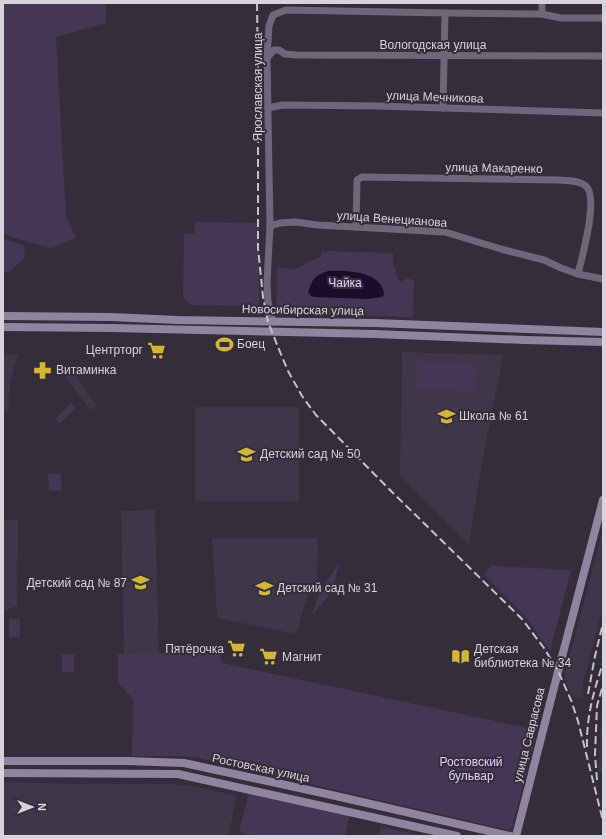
<svg xmlns="http://www.w3.org/2000/svg" width="606" height="839" viewBox="0 0 606 839" font-family="Helvetica,sans-serif">
<rect width="100%" height="100%" fill="#332e3a"/>
<!-- built -->
<g fill="#3f3748">
<polygon points="402,352 503,355 479,479 469,546 400,476"/>
<polygon points="3,355 18,355 10,382 9,409 4,413 3,413"/>
<polygon points="66,366 70,366 81,384 96,405 91,411 66,377"/>
<rect x="195" y="407" width="104" height="94"/>
<polygon points="155,510 159,653 124,654 121,511"/>
<polygon points="3,520 18,520 17,606 3,611"/>
<polygon points="603,530 603,613 602,615 601,614 588,665 583,683 584,690 582,699 573,697 564,677"/>
<polygon points="212,538 318,538 317,580 307,596 296,634 217,618"/>
<polygon points="603,693 603,772 598,772 603,694"/>
<polygon points="3,782 77,784 171,784 193,786 237,796 228,836 3,836"/>
</g>
<!-- green -->
<g fill="#443754">
<polygon points="3,3 106,3 106,23 56,37 66,216 76,238 51,248 32,243 3,234"/>
<polygon points="195,222 259,223 259,306 191,305 186,301 183,296 184,234 195,234"/>
<polygon points="3,239 24,245 25,258 10,271 3,272"/>
<polygon points="322,251 393,253 393,263 396,271 398,280 403,282 405,278 414,280 413,317 276,314 277,268 295,269 313,260 321,257"/>
<polygon points="417,361 476,363 475,391 416,390"/>
<polygon points="71,403 76,408 60,424 55,419"/>
<polygon points="435,407 459,408 459,420 434,420"/>
<polygon points="48,474 61,474 61,491 49,491"/>
<polygon points="339,563 333,590 321,590"/>
<polygon points="491,566 571,570 550,651 525,616 484,575"/>
<polygon points="320,592 332,592 312,615"/>
<rect x="9" y="619" width="11" height="18"/>
<polygon points="159,653 220,654 222,663 532,729 535,739 512,827 508,830 199,758 180,756 132,756 133,699 118,683 118,654"/>
<rect x="62" y="654" width="12" height="18"/>
<polygon points="249,792 350,814 345,836 254,836 239,832"/>
<polygon points="381,827 425,836 379,836"/>
</g>
<!-- water -->
<path fill="#1b0d2a" d="M328 271C346 270 383 271 384 295L382 297 367 299 315 297 311 296 308 292C313 277 315 276 328 271Z"/>
<g fill="none" stroke-linecap="round" stroke-linejoin="round">
<!-- street -->
<g stroke="#6e6777" stroke-width="7">
<polyline points="542,14 542,3"/>
<polyline points="267,58 271,53 274,50 279,50 285,54 296,55 603,56"/>
<polyline points="268,108 283,105 378,106 603,113"/>
<polyline points="443,108 445,13"/>
<polyline points="270,226 280,223 295,222 318,225 445,232 501,249 544,260 561,268 578,274 603,279"/>
<path d="M356 227 357 180 362 177 559 180C568 181 579 180 586 186 599 198 582 257 578 274"/>
<polyline points="273,322 268,302 267,282 270,226 267,58 269,26 273,15 286,10 445,13 527,14 542,14 561,18 603,18"/>
</g>
<!-- secondary -->
<g stroke="#90859f" stroke-width="8">
<polyline points="3,316 111,317 177,320 375,323 603,332"/>
<polyline points="3,327 111,328 375,334 525,340 603,342"/>
<polyline points="3,761 127,761 184,763 336,796 510,836"/>
<polyline points="3,773 178,774 457,836"/>
<polyline points="516,836 558,672 603,500"/>
</g>
<!-- rail -->
<g stroke="#c5c2c9" stroke-width="2" stroke-dasharray="8 4" stroke-linecap="butt">
<polyline points="257,3 258,70 258,248 263,297 268,322 278,347 288,371 302,396 316,415 390,490 522,619 544,648 558,671 571,700 578,721 603,821"/>
<polyline points="588,694 595,656 603,623"/>
<path d="M587 747C586 718 594 690 603 663"/>
<polyline points="597,780 595,755 597,706 603,685"/>
</g>
</g>
<!-- icons -->
<defs>
<symbol id="stadium-bare" viewBox="-9 -9 18 18"><path d="M0-5a6.5 5 0 1 0 0 10a6.5 5 0 1 0 0-10ZM-3.5-1.8h7v3.6h-7Z" fill="#d4b635" stroke="#332e3a" stroke-width="2.5" paint-order="stroke"/></symbol>
<symbol id="supermarket-bare" viewBox="-9 -9 18 18"><path d="M-6-5.5h2.5l.6 2H6L4.5 2H-2.5L-4.4-4H-6ZM-1.5 3.2a1.3 1.3 0 1 0 .1 0ZM3 3.2a1.3 1.3 0 1 0 .1 0Z" fill="#d4b635" stroke="#332e3a" stroke-width="2.5" paint-order="stroke"/></symbol>
<symbol id="pharmacy-bare" viewBox="-9 -9 18 18"><path d="M-2-6h4v4h4v4h-4v4h-4v-4h-4v-4h4Z" fill="#d4b635" stroke="#332e3a" stroke-width="2.5" paint-order="stroke"/></symbol>
<symbol id="school-bare" viewBox="-9 -9 18 18"><path d="M0-5L7-2L0 1L-7-2ZM-4 1L0 2.5L4 1V4Q0 6-4 4Z" fill="#d4b635" stroke="#332e3a" stroke-width="2.5" paint-order="stroke"/></symbol>
<symbol id="library-bare" viewBox="-9 -9 18 18"><path d="M-6-4Q-3-5.5-.7-3.5V5Q-3 3-6 4ZM6-4Q3-5.5 .7-3.5V5Q3 3 6 4Z" fill="#d4b635" stroke="#332e3a" stroke-width="2.5" paint-order="stroke"/></symbol>
</defs>
<g fill-rule="evenodd">
<use href="#stadium-bare" x="212" y="332" width="25" height="25"/>
<use href="#supermarket-bare" x="144" y="338" width="25" height="25"/>
<use href="#pharmacy-bare" x="30" y="358" width="25" height="25"/>
<use href="#school-bare" x="434" y="404" width="25" height="25"/>
<use href="#school-bare" x="234" y="442" width="25" height="25"/>
<use href="#school-bare" x="128" y="570" width="25" height="25"/>
<use href="#school-bare" x="252" y="576" width="25" height="25"/>
<use href="#supermarket-bare" x="224" y="636" width="25" height="25"/>
<use href="#library-bare" x="448" y="644" width="25" height="25"/>
<use href="#supermarket-bare" x="256" y="644" width="25" height="25"/>
</g>
<g text-anchor="middle" stroke-width="4" stroke-linejoin="round" paint-order="stroke">
<!-- street labels -->
<g font-size="12" fill="#d6d3da" stroke="#332e3a">
<text x="433" y="49">Вологодская улица</text>
<text transform="translate(258 87) rotate(-90)" y="4">Ярославская улица</text>
<text transform="translate(435 97) rotate(2)" y="4">улица Мечникова</text>
<text transform="translate(494 168) rotate(1)" y="4">улица Макаренко</text>
<text transform="translate(392 219) rotate(4)" y="4">улица Венецианова</text>
<text transform="translate(303 310) rotate(1)" y="4">Новосибирская улица</text>
<text transform="translate(529 735) rotate(-76)" y="4">улица Саврасова</text>
<text transform="translate(261 768) rotate(12)" y="4">Ростовская улица</text>
</g>
<!-- park labels -->
<g font-size="12" fill="#e2ccfd" stroke="#332e3a">
<text x="345" y="287">Чайка</text>
<text x="471" y="766">Ростовский<tspan x="471" dy="14">бульвар</tspan></text>
</g>
<!-- poi labels -->
<g font-size="12" fill="#d6d3da" stroke="#332e3a" text-anchor="start">
<text x="237" y="348">Боец</text>
<text x="143" y="354" text-anchor="end">Центрторг</text>
<text x="56" y="374">Витаминка</text>
<text x="459" y="420">Школа № 61</text>
<text x="260" y="458">Детский сад № 50</text>
<text x="127" y="587" text-anchor="end">Детский сад № 87</text>
<text x="277" y="592">Детский сад № 31</text>
<text x="224" y="653" text-anchor="end">Пятёрочка</text>
<text x="474" y="653">Детская<tspan x="474" dy="14">библиотека № 34</tspan></text>
<text x="282" y="661">Магнит</text>
</g>
</g>
<!-- border -->
<rect width="606" height="839" fill="none" stroke="#d6d3da" stroke-width="8"/>
<!-- north arrow -->
<g transform="translate(32 807) rotate(90)" stroke="#332e3a" stroke-width="3" paint-order="stroke">
<path d="M0-3L7 15L0 10L-7 15Z" fill="#d6d3da"/>
<text y="-6" font-size="11" font-weight="bold" text-anchor="middle" fill="#d6d3da">N</text>
</g>
</svg>
